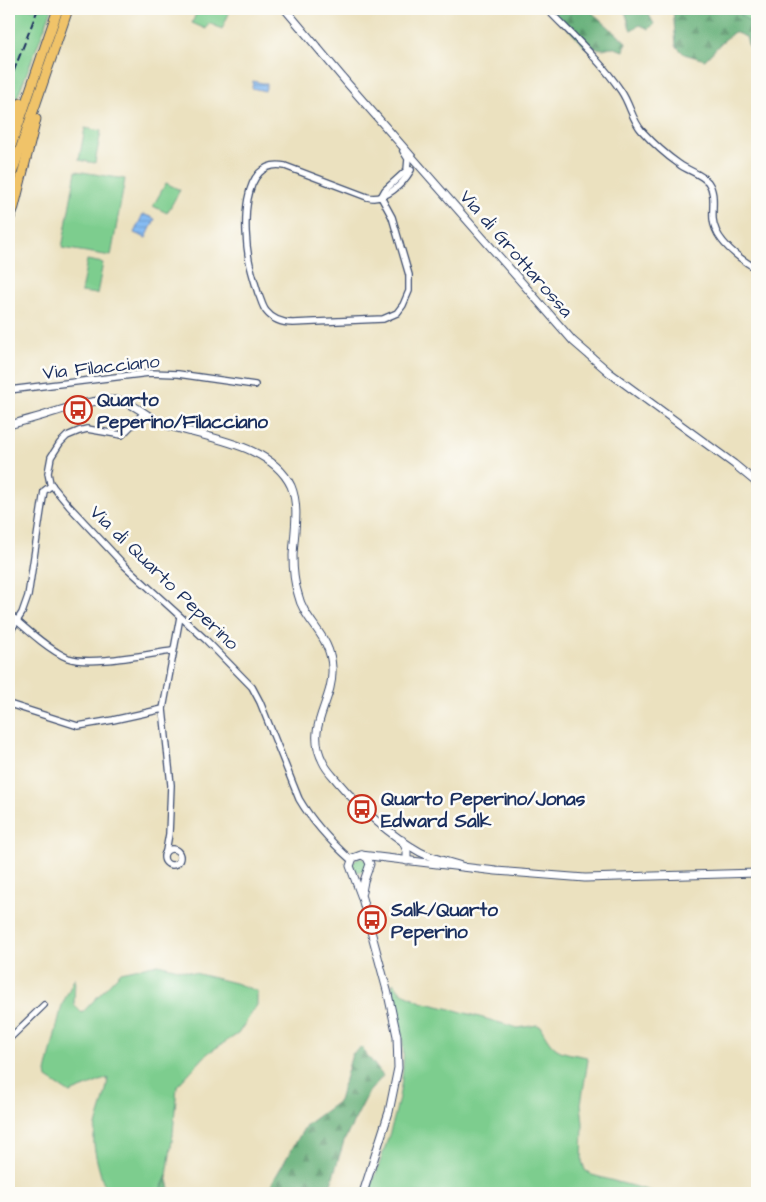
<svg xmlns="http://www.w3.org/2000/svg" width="766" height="1202" viewBox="0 0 766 1202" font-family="'Architects Daughter',sans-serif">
<defs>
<pattern id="forest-firs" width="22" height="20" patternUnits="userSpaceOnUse" patternTransform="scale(1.25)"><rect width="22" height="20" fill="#66b079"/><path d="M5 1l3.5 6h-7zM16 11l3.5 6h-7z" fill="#539066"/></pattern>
<pattern id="water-rules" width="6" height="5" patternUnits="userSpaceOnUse" patternTransform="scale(1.25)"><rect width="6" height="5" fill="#83baf3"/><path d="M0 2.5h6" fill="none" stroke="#6a98c8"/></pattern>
</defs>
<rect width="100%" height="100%" fill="#fdfcf7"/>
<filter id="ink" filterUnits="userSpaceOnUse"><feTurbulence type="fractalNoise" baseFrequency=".02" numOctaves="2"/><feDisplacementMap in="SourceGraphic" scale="10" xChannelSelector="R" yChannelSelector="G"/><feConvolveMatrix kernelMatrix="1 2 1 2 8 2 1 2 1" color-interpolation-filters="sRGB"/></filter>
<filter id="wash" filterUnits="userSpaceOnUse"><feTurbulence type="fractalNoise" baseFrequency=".0096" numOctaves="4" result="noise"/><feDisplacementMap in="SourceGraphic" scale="20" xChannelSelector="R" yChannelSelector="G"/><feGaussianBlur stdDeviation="1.12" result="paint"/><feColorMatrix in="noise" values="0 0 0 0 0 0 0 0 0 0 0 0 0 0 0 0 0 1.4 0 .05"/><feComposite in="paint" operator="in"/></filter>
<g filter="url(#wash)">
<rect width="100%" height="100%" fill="#ebe1bf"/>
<!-- green -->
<g fill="#7dcd8e" stroke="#4c7e76">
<polygon points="9,9 52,9 13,108 9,107"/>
<polygon points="198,9 231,9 222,29 209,23 206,29 192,23"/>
<polygon points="735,9 757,9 757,29"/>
<polygon points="85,128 101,131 95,163 79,160"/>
<polygon points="76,171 125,179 111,256 62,248"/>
<polygon points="166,183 180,190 167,213 153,206"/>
<polygon points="87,260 103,263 97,294 81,292"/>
<circle cx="360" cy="865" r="7"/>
<path d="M158 964 235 983 257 991V1005L238 1034 208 1053 177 1086 173 1133 167 1176 159 1193H107C102 1181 92 1148 94 1136 97 1116 106 1099 108 1078L70 1093 47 1078 46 1072 62 1005 75 977 74 1005 82 1013 121 972Z"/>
<path d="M393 982 401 992 421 1002 455 1010 518 1028 537 1025 540 1026C555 1054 558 1051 587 1057L588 1060 581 1104 583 1123 582 1161 585 1170 592 1175 658 1193H369C387 1141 409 1090 402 1033 400 1018 395 1003 392 988Z"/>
</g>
<!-- forest -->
<g fill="url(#forest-firs)" stroke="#40706c">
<polygon points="550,9 588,9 626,42 624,51 611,47 603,49 585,47"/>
<path d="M623 9H646L654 24 649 29 640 25 631 30C627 23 628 15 623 9Z"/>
<polygon points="673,9 735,9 757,29 757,63 750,51 746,37 734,32 722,42 705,60 684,54 676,46"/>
<polygon points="361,1047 383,1076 369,1092 344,1141 328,1193 266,1193 306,1125 339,1101 352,1054"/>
<polygon points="167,1176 171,1193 159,1193"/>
</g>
<!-- water -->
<g fill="url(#water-rules)" stroke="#4f74a8">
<polygon points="253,81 267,84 265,91 252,88"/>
<polygon points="143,214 155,219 146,238 134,233"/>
</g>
</g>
<g filter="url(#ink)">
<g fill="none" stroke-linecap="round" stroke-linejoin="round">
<defs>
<g id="minor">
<path d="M547 9C572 35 601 61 621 91 630 104 632 120 642 131 653 143 666 155 679 164 688 171 700 173 708 182 716 193 712 207 713 219 715 241 740 259 757 269"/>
<path d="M381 197 392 217 409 275V291L403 305 397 313 383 319 293 323C282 323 273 320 266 311 262 306 261 299 258 293 255 283 251 271 249 260 244 232 239 157 285 166L367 197C385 202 403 184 411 170"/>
<polyline points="381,197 385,190 407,170 408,159 403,151"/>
<polyline points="9,390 149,373 178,374 255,385"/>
<path d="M144 413 122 435 87 429 79 431 67 436 60 443 51 457 48 473 50 483 69 506 125 566 206 640 252 687 260 702 299 799C313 823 330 841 351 860"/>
<path d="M9 614C24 627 50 651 68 658 90 666 147 654 172 651"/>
<polyline points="9,633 22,613 28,596 44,491 52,485"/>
<polyline points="9,704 78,726 113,720 163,709"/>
<circle cx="172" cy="857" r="8"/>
<polyline points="166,851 169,834 171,785 163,709 180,617"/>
<polyline points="9,1039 44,1005"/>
</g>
<g id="tertiary">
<polyline points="285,9 348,84 573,341 610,373 734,464 757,483"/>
<path d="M9 425C24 421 39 417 54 412 74 406 94 399 115 400 134 401 147 418 164 424 203 438 271 443 291 486 300 507 294 533 293 556 293 569 294 582 298 594 304 622 331 635 332 668 334 703 304 726 323 762 326 769 332 775 337 781 360 808 388 834 420 852 433 859 450 862 464 867"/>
<polyline points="402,840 407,851 407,861"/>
<polyline points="362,855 367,858 370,864 364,881 362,892"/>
<polyline points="363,1193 389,1112 398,1068 397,1036 388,994 362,898 350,866 353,858 361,855 496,871 585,878 757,873"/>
</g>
<g id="trunk">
<polyline points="9,127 21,103"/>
<polyline points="9,152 58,9"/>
<polyline points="9,182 68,9"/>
<polyline points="9,220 14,207 36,119"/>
</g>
</defs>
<!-- minor casing -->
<use href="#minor" stroke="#3a4a6d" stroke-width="8"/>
<!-- tertiary casing -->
<use href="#tertiary" stroke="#3a4a6d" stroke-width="9"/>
<!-- trunk casing -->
<use href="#trunk" stroke="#3a4a6d" stroke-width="11"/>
<!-- minor -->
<use href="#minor" stroke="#fff" stroke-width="5.5"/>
<!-- tertiary -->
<use href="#tertiary" stroke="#fff" stroke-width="7"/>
<!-- trunk -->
<use href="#trunk" stroke="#f0c369" stroke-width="9"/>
<!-- rail -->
<polyline stroke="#1b2f5e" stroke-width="2" stroke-dasharray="8 4" stroke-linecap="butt" points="9,83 38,9"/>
</g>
</g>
<!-- icons -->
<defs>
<symbol id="bus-ring" viewBox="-11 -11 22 22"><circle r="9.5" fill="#fdfcf7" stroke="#c8321e" stroke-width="1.5"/><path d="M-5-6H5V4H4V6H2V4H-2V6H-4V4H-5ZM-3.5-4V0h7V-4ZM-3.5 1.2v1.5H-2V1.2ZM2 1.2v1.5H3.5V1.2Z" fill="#c8321e"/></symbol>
</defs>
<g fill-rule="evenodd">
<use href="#bus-ring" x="62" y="394" width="32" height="32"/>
<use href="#bus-ring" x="346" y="793" width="32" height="32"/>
<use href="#bus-ring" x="356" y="904" width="32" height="32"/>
</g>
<g text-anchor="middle" stroke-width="5" stroke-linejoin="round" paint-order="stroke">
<!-- street labels -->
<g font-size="19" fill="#1b2f5e" stroke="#fdfcf7">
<text transform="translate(517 253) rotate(49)" y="7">Via di Grottarossa</text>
<text transform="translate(101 366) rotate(-6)" y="7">Via Filacciano</text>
<text transform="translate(165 577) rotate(44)" y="7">Via di Quarto Peperino</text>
</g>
<!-- poi labels -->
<g font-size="19" font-weight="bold" fill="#1b2f5e" stroke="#fdfcf7" text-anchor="start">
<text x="97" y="406">Quarto<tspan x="97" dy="22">Peperino/Filacciano</tspan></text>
<text x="381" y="805">Quarto Peperino/Jonas<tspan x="381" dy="22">Edward Salk</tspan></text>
<text x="391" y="916">Salk/Quarto<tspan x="391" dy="22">Peperino</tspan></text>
</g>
</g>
<!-- margin -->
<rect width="766" height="1202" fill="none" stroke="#fdfcf7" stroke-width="30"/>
</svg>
